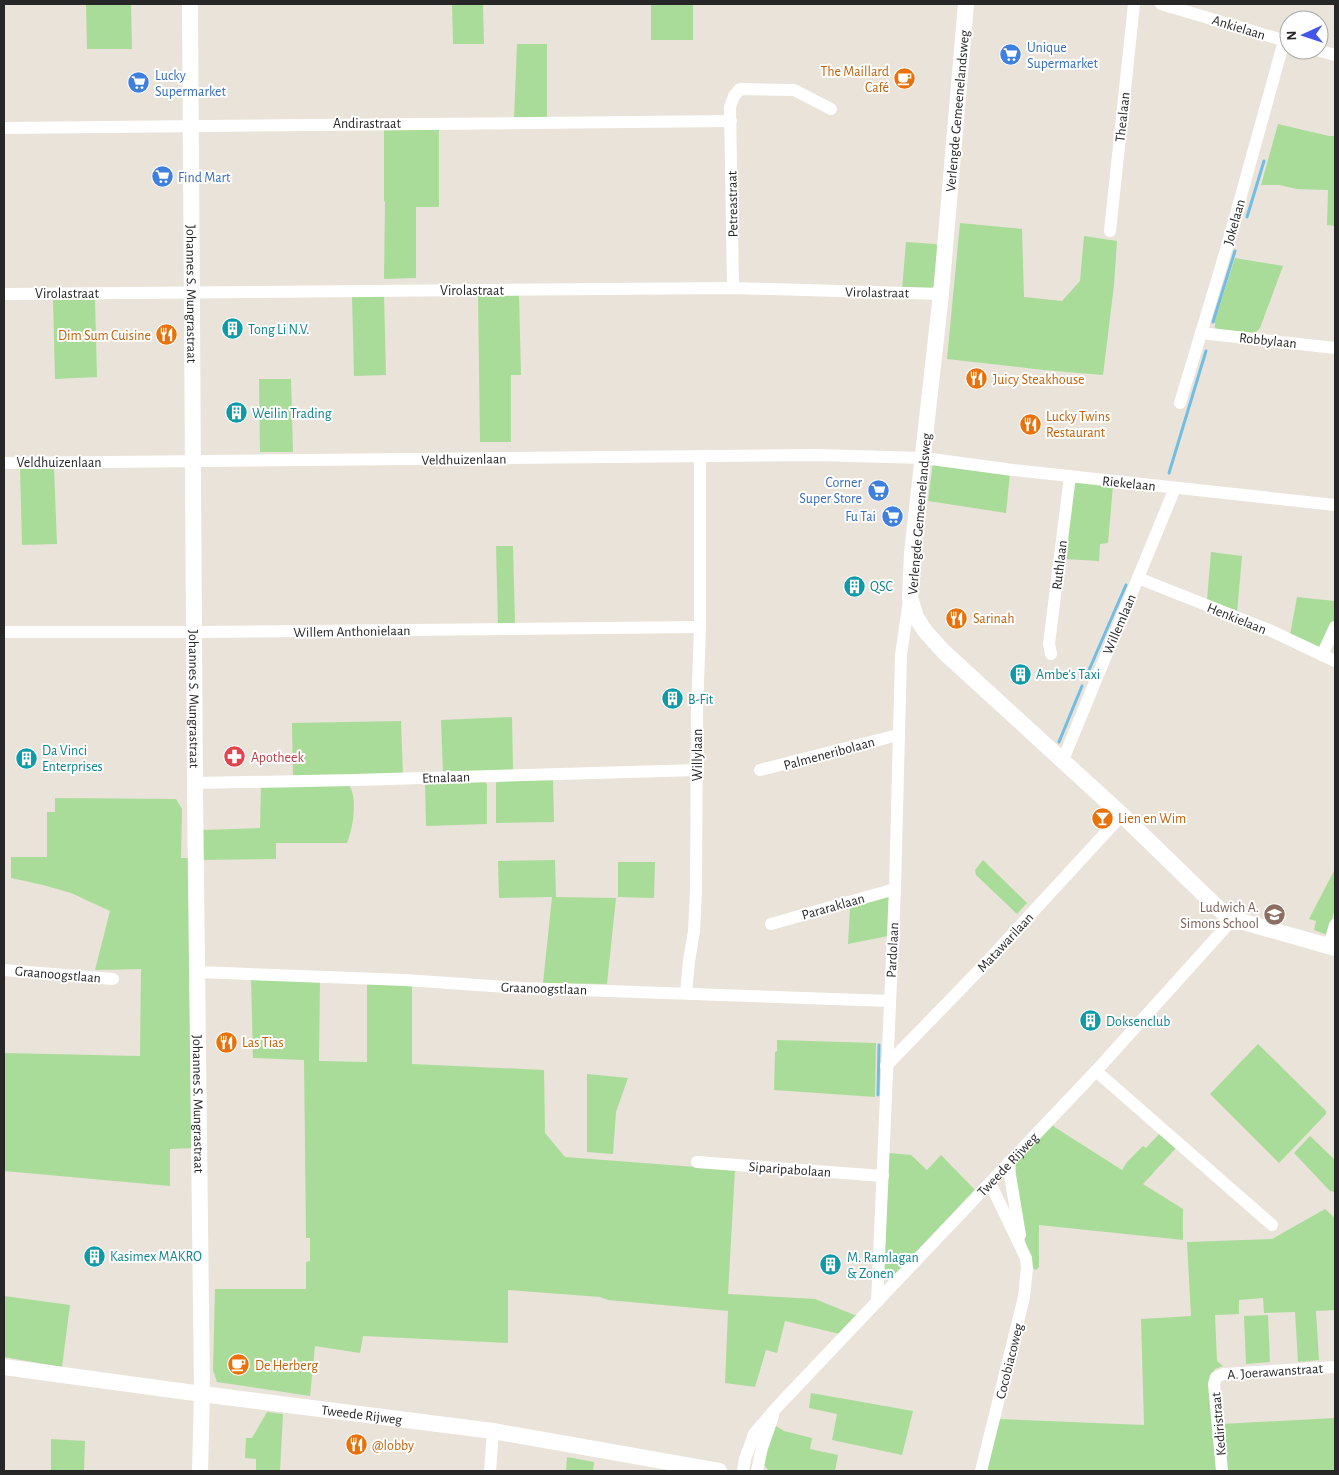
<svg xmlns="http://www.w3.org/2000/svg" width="1339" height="1475" viewBox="0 0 1339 1475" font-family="'Alegreya Sans',sans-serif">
<rect width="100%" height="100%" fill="#e9e3d9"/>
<!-- green -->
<g fill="#aadc99">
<polygon points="86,4 131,4 132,49 87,49"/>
<polygon points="452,4 483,4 484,44 453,44"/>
<rect x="651" y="4" width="42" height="36"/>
<polygon points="517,44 547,44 547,118 514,119"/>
<polygon points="1278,124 1329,136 1335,136 1335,226 1327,225 1328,190 1297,189 1279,185 1261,185"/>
<polygon points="384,126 439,126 439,207 416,207 416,278 384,279 385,202 384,201"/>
<polygon points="960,223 1022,229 1024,297 1062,301 1080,281 1084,236 1117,241 1114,285 1103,375 1044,370 947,359"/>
<polygon points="906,242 935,244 939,246 934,286 931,289 902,290"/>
<polygon points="1235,258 1283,266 1260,328 1256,332 1252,333 1215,329 1215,320"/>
<polygon points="478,294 519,294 521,375 511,375 511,442 480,442"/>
<polygon points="384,295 386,375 354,376 352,296"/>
<polygon points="95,299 97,377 55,379 53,300"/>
<polygon points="259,379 291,379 293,452 260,452"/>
<polygon points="933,462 1010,473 1006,513 928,501"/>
<polygon points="20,468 54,468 57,544 22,545"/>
<polygon points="1077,482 1113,486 1108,543 1100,544 1099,561 1064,559 1074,484"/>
<polygon points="496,546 513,546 515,625 498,626"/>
<polygon points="1211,552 1242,556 1237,613 1207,600"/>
<polygon points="1297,597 1335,601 1335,622 1319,649 1290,635"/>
<polygon points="512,717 513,771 443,773 441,720"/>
<polygon points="401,721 403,775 293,777 292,723"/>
<polygon points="553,778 554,822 496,823 496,783 499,781"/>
<polygon points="485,781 487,785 487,824 426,826 425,782"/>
<path d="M349 785C358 799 353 828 347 843H276V859L202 860V830L260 828 261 786Z"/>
<polygon points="55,798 176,799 182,809 181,858 191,858 194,1148 170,1149 170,1186 4,1171 4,1053 140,1056 141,969 95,970 110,911 71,893 43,885 11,878 11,857 47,857 47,812 55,812"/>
<polygon points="555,860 556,897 616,898 607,984 543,983 552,897 499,898 498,861"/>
<polygon points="983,860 1027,903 1017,914 976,875 975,870"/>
<polygon points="618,862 655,862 654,898 618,897"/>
<polygon points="1335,869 1335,909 1327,935 1314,930 1316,921 1309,919"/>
<polygon points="889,896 888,936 848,944 850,909 853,904"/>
<polygon points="251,978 320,980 319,1061 367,1062 367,983 412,985 412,1064 544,1070 545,1133 565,1157 735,1170 728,1294 815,1299 857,1316 840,1334 785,1321 777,1353 766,1350 755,1387 725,1383 728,1311 608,1300 600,1297 508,1290 508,1343 363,1336 360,1353 315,1346 310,1396 217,1382 213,1370 215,1289 306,1289 306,1262 310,1261 310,1238 306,1238 304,1060 253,1058"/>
<polygon points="777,1040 876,1043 875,1097 774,1090 775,1052 777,1051"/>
<polygon points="1258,1044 1326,1111 1326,1114 1279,1163 1210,1094"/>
<polygon points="587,1074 628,1078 616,1112 613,1154 587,1152"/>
<polygon points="1051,1124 1056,1128 1122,1170 1127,1162 1143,1146 1146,1148 1161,1132 1177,1147 1143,1184 1183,1209 1183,1240 1039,1225 1039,1267 1036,1270 1033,1268 1023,1233 1016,1178 1016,1163"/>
<polygon points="1310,1136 1335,1160 1335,1190 1334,1192 1330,1191 1294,1153"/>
<polygon points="889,1153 911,1155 927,1170 941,1155 977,1192 893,1277 886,1276 884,1273"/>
<polygon points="1325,1209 1335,1218 1335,1310 1316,1311 1319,1360 1298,1362 1295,1312 1264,1313 1263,1298 1239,1300 1239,1314 1215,1315 1217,1361 1223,1366 1215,1369 1212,1374 1217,1471 985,1471 999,1419 1144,1425 1141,1319 1191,1316 1187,1242 1272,1239"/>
<polygon points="4,1296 70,1305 62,1367 4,1357"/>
<polygon points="1268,1315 1270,1362 1246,1364 1244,1316"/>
<polygon points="811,1393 913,1411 902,1455 832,1440 837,1414 809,1408"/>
<polygon points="267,1412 283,1414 280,1471 256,1471 256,1459 245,1458 246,1438 252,1438"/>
<polygon points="1335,1418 1335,1471 1225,1471 1221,1424"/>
<polygon points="776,1426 784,1431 812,1438 810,1449 838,1455 835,1471 769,1471 764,1465 764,1461"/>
<polygon points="51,1439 85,1441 84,1471 51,1471"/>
<polygon points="567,1457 594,1462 593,1471 566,1471"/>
</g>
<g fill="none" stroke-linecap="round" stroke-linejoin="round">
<!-- stream -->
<g stroke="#72bde4" stroke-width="3">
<polyline points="1247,217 1264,161"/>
<polyline points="1213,322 1235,251"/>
<polyline points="1169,473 1206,351"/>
<polyline points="1089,670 1126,585"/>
<polyline points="1059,742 1082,686"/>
<polyline points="878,1095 879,1045"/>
</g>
<!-- minor -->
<g stroke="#fff" stroke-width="12">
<polyline points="1161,4 1289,42"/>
<polyline points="1317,50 1335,55"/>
<polyline points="4,128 731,121"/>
<polyline points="1110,231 1134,4"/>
<polyline points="733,288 730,107 734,96 740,89 794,90 831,109"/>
<polyline points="4,294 733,288 941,294"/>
<polyline points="1201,333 1335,348"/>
<polyline points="1180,403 1226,250 1284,41"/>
<polyline points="4,463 817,455 924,458 1013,470 1335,505"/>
<polyline points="1138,578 1269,630 1335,661"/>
<polyline points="4,632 195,632 700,627"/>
<polyline points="1051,654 1049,644 1070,476"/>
<polyline points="1322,655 1335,627"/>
<polyline points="1063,760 1175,488"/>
<polyline points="760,770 898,735"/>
<polyline points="195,783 354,780 698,770"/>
<polyline points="771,924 895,889"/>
<polyline points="1329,946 1335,925"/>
<polyline points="4,970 113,979"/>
<polyline points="198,972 405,980 522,988 890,1001"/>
<polyline points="686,993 689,961 694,931 696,891 697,711 700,627 700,457"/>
<polyline points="886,1066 984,965 1122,815"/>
<polyline points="1096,1071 1272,1225"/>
<polyline points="697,1162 883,1176"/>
<polyline points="1008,1163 1020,1235"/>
<polyline points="877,1302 895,889 901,655 909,600"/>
<polyline points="490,1471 493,1431"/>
<path id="s1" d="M743 1471 745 1459 754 1434 777 1407 1096 1071 1233 919"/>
<polyline points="757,1471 762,1447 773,1416"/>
<polyline points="981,1471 1024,1297 1027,1268 1026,1258 990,1183"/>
<polyline points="1222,1471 1214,1384 1216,1377 1224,1374 1335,1367"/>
</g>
<!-- tertiary -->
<g stroke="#fff" stroke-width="16">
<path id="s2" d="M190 4 195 792 202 1394 200 1471"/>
<polyline points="966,4 941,294 912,553 910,598 916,617 925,631 944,652 1122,815 1220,910 1233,919 1335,948"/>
<path id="s3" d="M4 1367 202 1394 493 1431 719 1471"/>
</g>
</g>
<!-- icons -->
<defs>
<symbol id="supermarket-disc" viewBox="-11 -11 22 22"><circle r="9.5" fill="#3f7fe0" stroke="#fff"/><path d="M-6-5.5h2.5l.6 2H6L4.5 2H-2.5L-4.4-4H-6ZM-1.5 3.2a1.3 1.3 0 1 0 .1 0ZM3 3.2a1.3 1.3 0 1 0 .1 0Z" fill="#fff"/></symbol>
<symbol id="cafe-disc" viewBox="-11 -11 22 22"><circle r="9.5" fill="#e8710a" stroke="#fff"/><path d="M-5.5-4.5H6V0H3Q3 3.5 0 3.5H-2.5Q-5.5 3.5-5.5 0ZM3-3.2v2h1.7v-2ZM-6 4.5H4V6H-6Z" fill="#fff"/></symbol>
<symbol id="building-disc" viewBox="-11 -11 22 22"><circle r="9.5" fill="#0f9aa8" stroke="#fff"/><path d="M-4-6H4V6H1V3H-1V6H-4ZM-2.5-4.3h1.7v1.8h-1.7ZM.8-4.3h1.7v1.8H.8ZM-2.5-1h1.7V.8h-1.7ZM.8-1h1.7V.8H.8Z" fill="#fff"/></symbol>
<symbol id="restaurant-disc" viewBox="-11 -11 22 22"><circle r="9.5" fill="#e8710a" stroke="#fff"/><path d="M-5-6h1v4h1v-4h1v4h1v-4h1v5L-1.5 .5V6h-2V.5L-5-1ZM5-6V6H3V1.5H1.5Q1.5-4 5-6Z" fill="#fff"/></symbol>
<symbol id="pharmacy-disc" viewBox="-11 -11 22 22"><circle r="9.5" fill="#e0444e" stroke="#fff"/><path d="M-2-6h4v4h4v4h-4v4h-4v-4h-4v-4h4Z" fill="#fff"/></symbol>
<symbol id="bar-disc" viewBox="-11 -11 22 22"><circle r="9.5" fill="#e8710a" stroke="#fff"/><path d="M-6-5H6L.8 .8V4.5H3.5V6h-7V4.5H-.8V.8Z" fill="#fff"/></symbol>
<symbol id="school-disc" viewBox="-11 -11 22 22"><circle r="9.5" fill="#8d6e63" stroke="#fff"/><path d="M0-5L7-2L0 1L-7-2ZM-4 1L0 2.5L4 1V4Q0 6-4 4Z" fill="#fff"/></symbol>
</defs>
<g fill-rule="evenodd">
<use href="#supermarket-disc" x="998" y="42" width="25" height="25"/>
<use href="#cafe-disc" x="892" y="66" width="25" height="25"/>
<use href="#supermarket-disc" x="126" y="70" width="25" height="25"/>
<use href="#supermarket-disc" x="150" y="164" width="25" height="25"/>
<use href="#building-disc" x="220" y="316" width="25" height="25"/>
<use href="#restaurant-disc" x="154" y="322" width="25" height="25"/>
<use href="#restaurant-disc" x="964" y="366" width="25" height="25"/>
<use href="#building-disc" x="224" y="400" width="25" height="25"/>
<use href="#restaurant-disc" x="1018" y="412" width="25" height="25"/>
<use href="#supermarket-disc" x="866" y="478" width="25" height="25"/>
<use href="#supermarket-disc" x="880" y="504" width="25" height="25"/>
<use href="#building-disc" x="842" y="574" width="25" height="25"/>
<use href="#restaurant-disc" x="944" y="606" width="25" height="25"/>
<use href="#building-disc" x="1008" y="662" width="25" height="25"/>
<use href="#building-disc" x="660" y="686" width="25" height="25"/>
<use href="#pharmacy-disc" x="222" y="744" width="25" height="25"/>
<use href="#building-disc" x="14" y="746" width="25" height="25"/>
<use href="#bar-disc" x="1090" y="806" width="25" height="25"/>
<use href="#school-disc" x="1262" y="902" width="25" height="25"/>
<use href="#building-disc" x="1078" y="1008" width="25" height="25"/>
<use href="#restaurant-disc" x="214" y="1030" width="25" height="25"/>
<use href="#building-disc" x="82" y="1244" width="25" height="25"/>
<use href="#building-disc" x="818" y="1252" width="25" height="25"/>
<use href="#cafe-disc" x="226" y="1352" width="25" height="25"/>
<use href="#restaurant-disc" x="344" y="1432" width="25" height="25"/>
</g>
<g text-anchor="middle" stroke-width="4" stroke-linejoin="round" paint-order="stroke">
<!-- street labels -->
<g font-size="14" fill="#272727" stroke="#fff">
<text transform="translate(1239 27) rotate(17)" y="5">Ankielaan</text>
<text transform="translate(957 111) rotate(-85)" y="5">Verlengde Gemeenelandsweg</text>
<text transform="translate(1122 117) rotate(-84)" y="5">Thealaan</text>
<text x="367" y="128">Andirastraat</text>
<text transform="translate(732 204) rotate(-91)" y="5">Petreastraat</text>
<text transform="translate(1234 222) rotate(-74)" y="5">Jokelaan</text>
<text x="472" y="295">Virolastraat</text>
<text transform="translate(877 292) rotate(1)" y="5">Virolastraat</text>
<text x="67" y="298">Virolastraat</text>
<text dy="5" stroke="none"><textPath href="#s2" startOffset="290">Johannes S. Mungrastraat</textPath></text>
<text transform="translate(1268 340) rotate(6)" y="5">Robbylaan</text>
<text transform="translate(464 459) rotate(-1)" y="5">Veldhuizenlaan</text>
<text x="59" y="467">Veldhuizenlaan</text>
<text transform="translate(1129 483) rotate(6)" y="5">Riekelaan</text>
<text transform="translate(919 514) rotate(-85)" y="5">Verlengde Gemeenelandsweg</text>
<text transform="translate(1059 565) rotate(-83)" y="5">Ruthlaan</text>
<text transform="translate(1237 618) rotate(22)" y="5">Henkielaan</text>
<text transform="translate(1119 624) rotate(-67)" y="5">Willemlaan</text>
<text transform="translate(352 631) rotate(-1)" y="5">Willem Anthonielaan</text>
<text dy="5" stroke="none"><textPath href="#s2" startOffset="695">Johannes S. Mungrastraat</textPath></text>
<text transform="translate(829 753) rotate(-15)" y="5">Palmeneribolaan</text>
<text transform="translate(697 755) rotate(-90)" y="5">Willylaan</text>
<text transform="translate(446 777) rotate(-2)" y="5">Etnalaan</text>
<text transform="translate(833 906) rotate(-16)" y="5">Pararaklaan</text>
<text transform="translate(1005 942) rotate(-47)" y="5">Matawarilaan</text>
<text transform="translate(892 950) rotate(-87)" y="5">Pardolaan</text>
<text transform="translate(58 974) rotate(5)" y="5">Graanoogstlaan</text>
<text transform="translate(544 988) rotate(2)" y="5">Graanoogstlaan</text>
<text dy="5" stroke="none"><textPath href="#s2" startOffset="1100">Johannes S. Mungrastraat</textPath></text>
<text dy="5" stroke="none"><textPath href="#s1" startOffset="409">Tweede Rijweg</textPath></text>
<text transform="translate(790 1169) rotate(4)" y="5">Siparipabolaan</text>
<text transform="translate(1009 1361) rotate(-76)" y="5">Cocobiacoweg</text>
<text transform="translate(1275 1371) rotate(-4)" y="5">A. Joerawanstraat</text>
<text dy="5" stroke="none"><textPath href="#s3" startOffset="361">Tweede Rijweg</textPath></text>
<text transform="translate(1218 1424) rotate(-95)" y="5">Kediristraat</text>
</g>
<!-- shop labels -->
<g font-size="14" fill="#366cbe" stroke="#fff" text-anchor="start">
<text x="1027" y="52">Unique<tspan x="1027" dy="16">Supermarket</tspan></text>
<text x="155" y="80">Lucky<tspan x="155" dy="16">Supermarket</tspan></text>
<text x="178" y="182">Find Mart</text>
<text x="862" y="487" text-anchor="end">Corner<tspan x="862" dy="16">Super Store</tspan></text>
<text x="876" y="521" text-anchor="end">Fu Tai</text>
</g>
<!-- food labels -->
<g font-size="14" fill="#c56008" stroke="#fff" text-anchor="start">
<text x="889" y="76" text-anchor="end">The Maillard<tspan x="889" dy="16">Café</tspan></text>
<text x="151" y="340" text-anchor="end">Dim Sum Cuisine</text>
<text x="993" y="384">Juicy Steakhouse</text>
<text x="1046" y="421">Lucky Twins<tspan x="1046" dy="16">Restaurant</tspan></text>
<text x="973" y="623">Sarinah</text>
<text x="1118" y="823">Lien en Wim</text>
<text x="242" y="1047">Las Tias</text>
<text x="255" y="1370">De Herberg</text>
<text x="372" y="1450">@lobby</text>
</g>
<!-- culture labels -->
<g font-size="14" fill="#0d838f" stroke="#fff" text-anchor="start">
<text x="248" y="334">Tong Li N.V.</text>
<text x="252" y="418">Weilin Trading</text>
<text x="870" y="591">QSC</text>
<text x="1036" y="679">Ambe's Taxi</text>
<text x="688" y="704">B-Fit</text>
<text x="42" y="755">Da Vinci<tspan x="42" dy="16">Enterprises</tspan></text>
<text x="1106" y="1026">Doksenclub</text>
<text x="110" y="1261">Kasimex MAKRO</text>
<text x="847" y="1262">M. Ramlagan<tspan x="847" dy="16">&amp; Zonen</tspan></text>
</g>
<!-- health labels -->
<g font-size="14" fill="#be3a42" stroke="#fff" text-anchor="start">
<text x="251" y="762">Apotheek</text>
</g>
<!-- education labels -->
<g font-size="14" fill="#785e54" stroke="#fff" text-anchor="end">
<text x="1259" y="912">Ludwich A.<tspan x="1259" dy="16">Simons School</tspan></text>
</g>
</g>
<!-- border -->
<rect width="1339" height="1475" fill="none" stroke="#272727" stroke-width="10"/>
<!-- north arrow -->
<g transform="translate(1304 35) rotate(267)"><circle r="24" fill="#ffffff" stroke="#a9a9a9"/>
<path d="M0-4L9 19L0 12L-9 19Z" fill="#4356eb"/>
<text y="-8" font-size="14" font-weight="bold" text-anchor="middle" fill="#272727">N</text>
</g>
</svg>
